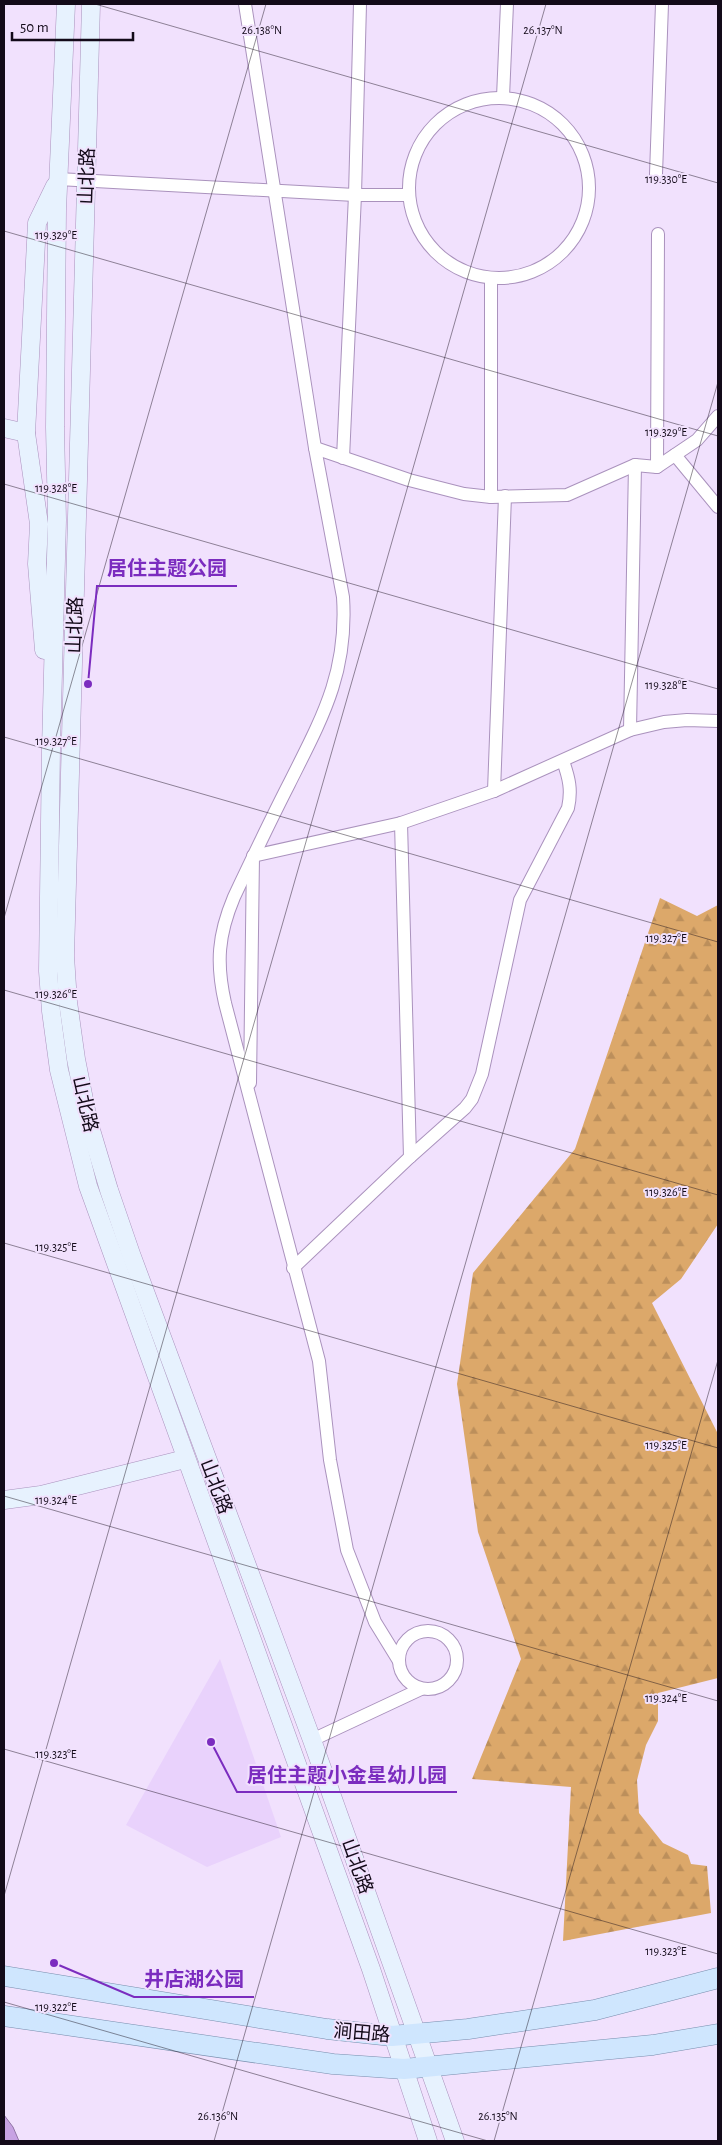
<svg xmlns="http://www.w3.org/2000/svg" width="722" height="2145" viewBox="0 0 722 2145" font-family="'Alegreya Sans','Noto Sans SC',sans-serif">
<defs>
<pattern id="forest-firs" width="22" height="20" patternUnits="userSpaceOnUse" patternTransform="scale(1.25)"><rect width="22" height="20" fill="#dca86a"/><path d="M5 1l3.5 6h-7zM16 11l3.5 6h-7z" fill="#bc8f5b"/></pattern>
</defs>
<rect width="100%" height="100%" fill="#f1e1fd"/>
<!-- built -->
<polygon fill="#e9d2fc" points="220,1659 281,1837 207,1867 126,1825"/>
<!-- forest -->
<polygon fill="url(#forest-firs)" points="660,898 697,916 718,905 718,1224 681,1279 652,1303 718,1434 718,1678 658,1693 658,1721 646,1745 637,1780 639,1813 663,1843 688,1855 691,1864 707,1866 711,1913 563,1941 571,1787 472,1779 521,1659 478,1532 457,1384 473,1273 575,1149"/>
<!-- water -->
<polygon fill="#c7a2e3" stroke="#9174a6" points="4,2115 13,2127 19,2141 4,2141"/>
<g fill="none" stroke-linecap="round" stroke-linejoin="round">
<defs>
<g id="street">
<path d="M245 4 315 448 343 597C348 673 322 718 289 784 270 821 252 859 234 897 218 935 216 963 225 1003L319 1361 330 1460 347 1550 375 1622 399 1661"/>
<polyline points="503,97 507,4"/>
<circle cx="499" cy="188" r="90"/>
<polyline points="656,174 662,4"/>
<polyline points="58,179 355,195 408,195"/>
<polyline points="491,278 491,497"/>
<polyline points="315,448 409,480 464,494 491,497 567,495 635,465 657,467 697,440 718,416"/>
<polyline points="675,455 718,507"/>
<polyline points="343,458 355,195 360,4"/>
<polyline points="657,467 658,234"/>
<polyline points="630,730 635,465"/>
<polyline points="494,791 505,496"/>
<polyline points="401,823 410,1157"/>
<polyline points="250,1083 253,856 401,823 494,791 630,730 664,722 687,720 718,721"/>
<path d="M293 1268 410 1157 465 1108 472 1099 482 1074 520 900 568 808C572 790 569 778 563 761"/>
<circle cx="428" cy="1660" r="29"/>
<polyline points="312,1740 421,1689"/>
</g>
<g id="secondary">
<polyline points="66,4 57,210 55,427 57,520 51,749 48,971 51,1011 59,1070 88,1186 371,1969 428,2141"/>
<polyline points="91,4 65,956 68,1002 76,1059 88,1120 109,1190 131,1254 312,1740 455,2141"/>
<polyline points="4,428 26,433"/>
<polyline points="44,650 37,564 39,524 26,433 37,223 55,186"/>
<polyline points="4,1500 41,1495 185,1459"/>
</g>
<g id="primary">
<polyline points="4,1976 327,2029 392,2036 468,2029 595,2010 718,1978"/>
<polyline points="4,2016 333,2064 404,2069 653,2045 718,2034"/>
</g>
</defs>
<!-- street casing -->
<use href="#street" stroke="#aa92bd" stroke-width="14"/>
<!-- secondary casing -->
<use href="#secondary" stroke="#aa92bd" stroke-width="19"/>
<!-- primary casing -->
<use href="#primary" stroke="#788ead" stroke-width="21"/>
<!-- street -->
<use href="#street" stroke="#fff" stroke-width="12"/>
<!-- secondary -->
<use href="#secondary" stroke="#e7f2fe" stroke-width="18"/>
<!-- primary -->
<use href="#primary" stroke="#cfe6fe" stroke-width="20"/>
</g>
<!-- ticks -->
<path fill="none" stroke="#130a19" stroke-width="1" stroke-opacity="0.45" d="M95 4 718 183M4 231 718 436M4 484 718 689M4 737 718 942M4 918 266 4M4 990 718 1195M4 1243 718 1448M4 1496 718 1701M4 1749 718 1954M4 1896 546 4M4 2002 488 2141M214 2141 718 382M494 2141 718 1360"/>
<g text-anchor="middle" stroke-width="4" stroke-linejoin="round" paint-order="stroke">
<!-- street labels -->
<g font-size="19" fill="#130a19" stroke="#f1e1fd">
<text transform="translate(86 176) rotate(-88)" y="7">山北路</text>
<text transform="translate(74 625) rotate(-88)" y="7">山北路</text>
<text transform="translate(86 1104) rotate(77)" y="7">山北路</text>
<text transform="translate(217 1486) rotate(69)" y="7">山北路</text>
<text transform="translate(358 1866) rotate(70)" y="7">山北路</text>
<text transform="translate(362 2032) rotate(5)" y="7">涧田路</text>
</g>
</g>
<g font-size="12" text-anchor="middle" fill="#130a19" stroke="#f1e1fd" stroke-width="4" stroke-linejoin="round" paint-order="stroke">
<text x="262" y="34">26.138°N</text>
<text x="543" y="34">26.137°N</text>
<text x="666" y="183">119.330°E</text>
<text x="56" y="239">119.329°E</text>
<text x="666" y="436">119.329°E</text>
<text x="56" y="492">119.328°E</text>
<text x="666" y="689">119.328°E</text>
<text x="56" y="745">119.327°E</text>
<text x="666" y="942">119.327°E</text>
<text x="56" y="998">119.326°E</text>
<text x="666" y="1196">119.326°E</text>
<text x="56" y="1251">119.325°E</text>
<text x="666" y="1449">119.325°E</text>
<text x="56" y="1504">119.324°E</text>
<text x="666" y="1702">119.324°E</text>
<text x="56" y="1758">119.323°E</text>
<text x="666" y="1955">119.323°E</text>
<text x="56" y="2011">119.322°E</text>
<text x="218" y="2120">26.136°N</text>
<text x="498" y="2120">26.135°N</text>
</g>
<!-- callouts -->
<path fill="none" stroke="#7b2cbf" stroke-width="2" d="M88 684L97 586H237M211 1742L237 1792H457M54 1963L134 1997H254"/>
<g fill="#7b2cbf" stroke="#f1e1fd" stroke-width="2">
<circle cx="88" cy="684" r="5"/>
<circle cx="211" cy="1742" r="5"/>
<circle cx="54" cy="1963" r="5"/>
</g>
<g font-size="20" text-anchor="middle" font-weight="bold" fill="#7b2cbf" stroke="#f1e1fd" stroke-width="4" stroke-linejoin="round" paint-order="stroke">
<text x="167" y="575">居住主题公园</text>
<text x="347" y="1782">居住主题小金星幼儿园</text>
<text x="194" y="1986">井店湖公园</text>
</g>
<!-- border -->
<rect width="722" height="2145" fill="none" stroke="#130a19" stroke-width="10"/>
<!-- scale -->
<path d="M12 32v8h121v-8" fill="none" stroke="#130a19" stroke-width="2.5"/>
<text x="20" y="32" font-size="15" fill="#130a19" stroke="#f1e1fd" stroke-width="4" paint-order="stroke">50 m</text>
</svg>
